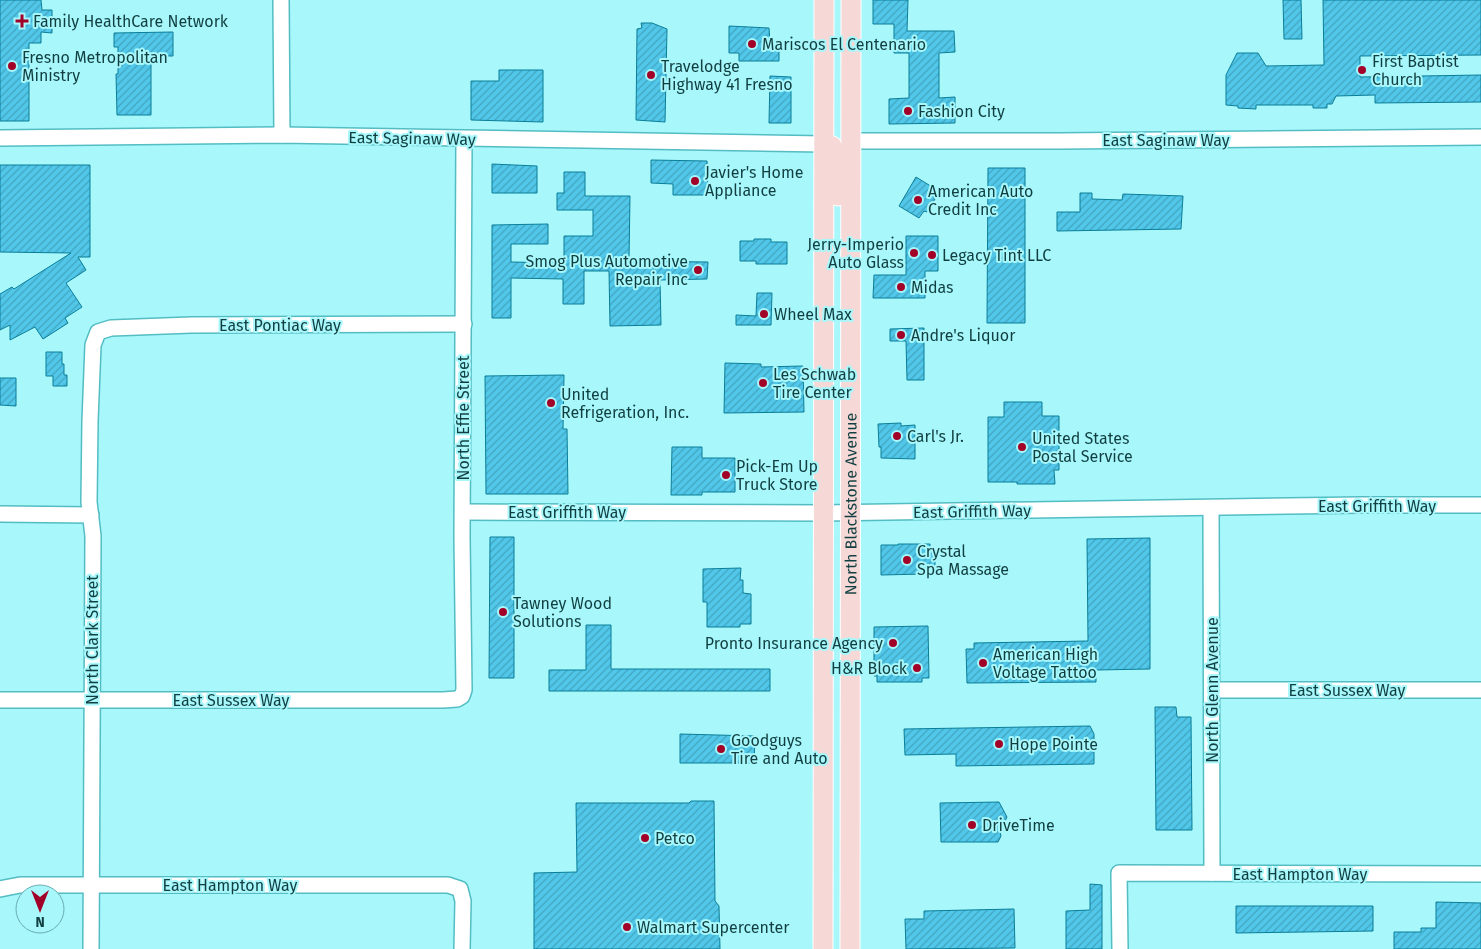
<svg xmlns="http://www.w3.org/2000/svg" width="1481" height="949" viewBox="0 0 1481 949" font-family="'Fira Sans',sans-serif">
<defs>
<pattern id="building-hatch" width="6" height="6" patternUnits="userSpaceOnUse" patternTransform="scale(1.25)"><rect width="6" height="6" fill="#51c8ea"/><path d="M-1 1l2-2M0 6l6-6M5 7l2-2" fill="none" stroke="#42a4bf"/></pattern>
</defs>
<rect width="100%" height="100%" fill="#a7f7fb"/>
<!-- building -->
<g fill="url(#building-hatch)" stroke="#0b7e98">
<polygon points="0,0 41,0 42,10 52,10 52,33 41,32 41,43 29,43 29,121 0,121"/>
<polygon points="873,0 908,0 907,31 954,31 955,52 939,53 939,98 955,97 955,123 889,124 889,99 909,98 909,53 894,53 894,24 873,24"/>
<polygon points="1283,0 1301,0 1302,39 1284,39"/>
<polygon points="1323,0 1481,0 1481,55 1360,56 1360,77 1481,75 1481,102 1375,103 1375,95 1336,96 1332,104 1327,104 1327,108 1313,108 1313,105 1256,105 1256,109 1238,108 1238,106 1226,105 1226,75 1237,53 1258,53 1266,66 1324,65"/>
<polygon points="641,23 652,23 667,29 665,122 636,120 637,29 642,28"/>
<polygon points="729,26 769,28 770,42 779,42 779,61 739,61 739,53 729,53"/>
<polygon points="173,32 173,56 151,56 151,115 117,115 116,74 118,74 118,47 114,47 114,33"/>
<polygon points="499,70 543,70 543,122 471,120 471,81 499,81"/>
<polygon points="770,76 791,77 791,123 769,123"/>
<polygon points="651,160 707,161 708,195 673,195 673,184 651,183"/>
<polygon points="492,164 537,166 537,193 492,193"/>
<polygon points="0,165 90,165 90,257 78,257 86,270 66,283 82,307 65,318 68,323 43,339 35,327 10,340 10,325 0,330 0,294 12,287 14,289 71,253 0,252"/>
<polygon points="988,168 1025,168 1025,323 987,323"/>
<polygon points="564,172 585,172 585,196 630,196 629,261 708,262 707,279 660,280 661,325 610,326 609,271 584,271 584,304 563,304 563,279 511,278 511,318 492,318 492,225 548,224 548,244 511,244 511,262 564,263 564,236 593,236 593,210 557,210 557,193 564,193"/>
<polygon points="916,177 937,190 933,197 935,199 927,212 924,211 919,218 899,206"/>
<polygon points="1080,193 1092,193 1092,199 1122,200 1123,194 1183,196 1181,229 1057,231 1057,212 1080,212"/>
<polygon points="906,236 938,236 938,271 925,271 925,298 873,298 874,275 906,275"/>
<polygon points="754,239 771,239 771,242 787,242 787,264 756,264 756,261 740,261 740,241 754,241"/>
<polygon points="757,293 772,293 771,325 736,325 736,315 756,316"/>
<polygon points="924,328 924,380 907,380 906,341 890,341 890,329"/>
<polygon points="46,352 62,352 62,364 64,364 64,375 67,375 67,386 53,386 53,376 46,376"/>
<polygon points="725,363 761,364 761,367 803,366 804,412 724,413"/>
<polygon points="564,375 563,429 567,429 568,494 486,494 485,376"/>
<polygon points="0,378 16,378 16,406 0,405"/>
<polygon points="1004,402 1042,402 1042,416 1059,416 1059,470 1054,470 1055,484 1017,484 1017,482 988,482 988,417 1004,417"/>
<polygon points="901,423 901,426 915,425 915,459 881,458 881,447 879,447 878,424"/>
<polygon points="672,447 702,447 702,458 735,458 735,492 702,492 702,495 671,495"/>
<polygon points="490,537 514,537 514,678 489,678"/>
<polygon points="1150,538 1150,669 1096,670 1096,682 967,683 966,649 974,649 974,643 1088,641 1087,539"/>
<polygon points="898,544 930,544 930,551 935,551 935,568 931,568 931,572 924,572 924,574 881,575 881,545 898,545"/>
<polygon points="741,568 740,580 743,580 743,593 751,594 751,624 740,624 740,627 707,627 707,602 703,602 703,569"/>
<polygon points="586,625 611,625 611,669 770,669 770,691 549,691 549,670 586,670"/>
<polygon points="928,626 929,678 922,678 922,682 877,682 877,676 874,676 874,627"/>
<polygon points="1155,707 1176,707 1177,717 1191,717 1192,830 1156,830"/>
<polygon points="1090,726 1094,734 1094,764 956,766 956,754 905,755 904,729"/>
<polygon points="680,734 755,736 754,763 680,763"/>
<polygon points="691,801 714,801 715,901 719,906 720,949 534,949 534,873 577,872 576,803 689,803"/>
<polygon points="999,802 1007,817 1000,832 1001,836 998,842 941,842 940,803"/>
<polygon points="1090,884 1102,885 1102,949 1066,949 1066,911 1090,910"/>
<polygon points="1436,902 1481,903 1481,949 1394,949 1394,932 1421,932 1421,928 1436,928"/>
<polygon points="1236,906 1373,906 1373,931 1236,933"/>
<polygon points="1014,909 1015,948 906,949 905,919 924,919 924,911"/>
</g>
<g fill="none" stroke-linecap="round" stroke-linejoin="round">
<defs>
<g id="minor">
<polyline points="281,0 282,135"/>
<polyline points="0,138 282,135 824,144"/>
<polyline points="851,141 1060,141 1481,137"/>
<polyline points="1211,508 1212,873"/>
<polyline points="463,512 823,513 1361,505 1481,505"/>
<polyline points="0,514 91,515"/>
<polyline points="1213,690 1481,690"/>
<polyline points="0,700 443,700 457,699 462,696 464,690 462,537 464,139"/>
<polyline points="0,889 20,885 448,885 460,889 463,901 462,949"/>
<polyline points="91,949 93,536 89,502 90,421 93,345 98,332 111,328 191,325 464,324"/>
<polyline points="1120,949 1119,873 1481,874"/>
</g>
<g id="major">
<polyline points="824,144 832,146 837,159 838,196"/>
<polyline points="823,949 824,0"/>
<path id="s1" d="M850 949 851 0"/>
</g>
</defs>
<!-- minor casing -->
<use href="#minor" stroke="#53bdc3" stroke-width="18"/>
<!-- major casing -->
<use href="#major" stroke="#fff" stroke-width="21"/>
<!-- minor -->
<use href="#minor" stroke="#fff" stroke-width="15"/>
<!-- major -->
<use href="#major" stroke="#f6d8d7" stroke-width="19"/>
</g>
<!-- markers -->
<g fill="#a20228" stroke="#a7f7fb" stroke-width="2">
<path d="M19.5 13.5h5v5h5v5h-5v5h-5v-5h-5v-5h5z"/>
<circle cx="752" cy="44" r="5"/>
<circle cx="12" cy="66" r="5"/>
<circle cx="1362" cy="70" r="5"/>
<circle cx="651" cy="75" r="5"/>
<circle cx="908" cy="111" r="5"/>
<circle cx="695" cy="181" r="5"/>
<circle cx="918" cy="200" r="5"/>
<circle cx="914" cy="253" r="5"/>
<circle cx="932" cy="255" r="5"/>
<circle cx="698" cy="270" r="5"/>
<circle cx="901" cy="287" r="5"/>
<circle cx="764" cy="314" r="5"/>
<circle cx="901" cy="335" r="5"/>
<circle cx="763" cy="383" r="5"/>
<circle cx="551" cy="403" r="5"/>
<circle cx="897" cy="436" r="5"/>
<circle cx="1022" cy="447" r="5"/>
<circle cx="726" cy="475" r="5"/>
<circle cx="907" cy="560" r="5"/>
<circle cx="503" cy="612" r="5"/>
<circle cx="893" cy="643" r="5"/>
<circle cx="983" cy="663" r="5"/>
<circle cx="917" cy="668" r="5"/>
<circle cx="999" cy="744" r="5"/>
<circle cx="721" cy="749" r="5"/>
<circle cx="972" cy="825" r="5"/>
<circle cx="645" cy="838" r="5"/>
<circle cx="627" cy="927" r="5"/>
</g>
<g text-anchor="middle" stroke-width="4" stroke-linejoin="round" paint-order="stroke">
<!-- poi labels -->
<g font-size="16" fill="#113f41" stroke="#a7f7fb" text-anchor="start">
<text x="33" y="27">Family HealthCare Network</text>
<text x="762" y="50">Mariscos El Centenario</text>
<text x="22" y="63">Fresno Metropolitan<tspan x="22" dy="18">Ministry</tspan></text>
<text x="1372" y="67">First Baptist<tspan x="1372" dy="18">Church</tspan></text>
<text x="661" y="72">Travelodge<tspan x="661" dy="18">Highway 41 Fresno</tspan></text>
<text x="918" y="117">Fashion City</text>
<text x="705" y="178">Javier's Home<tspan x="705" dy="18">Appliance</tspan></text>
<text x="928" y="197">American Auto<tspan x="928" dy="18">Credit Inc</tspan></text>
<text x="904" y="250" text-anchor="end">Jerry-Imperio<tspan x="904" dy="18">Auto Glass</tspan></text>
<text x="942" y="261">Legacy Tint LLC</text>
<text x="688" y="267" text-anchor="end">Smog Plus Automotive<tspan x="688" dy="18">Repair Inc</tspan></text>
<text x="911" y="293">Midas</text>
<text x="774" y="320">Wheel Max</text>
<text x="911" y="341">Andre's Liquor</text>
<text x="773" y="380">Les Schwab<tspan x="773" dy="18">Tire Center</tspan></text>
<text x="561" y="400">United<tspan x="561" dy="18">Refrigeration, Inc.</tspan></text>
<text x="907" y="442">Carl's Jr.</text>
<text x="1032" y="444">United States<tspan x="1032" dy="18">Postal Service</tspan></text>
<text x="736" y="472">Pick-Em Up<tspan x="736" dy="18">Truck Store</tspan></text>
<text x="917" y="557">Crystal<tspan x="917" dy="18">Spa Massage</tspan></text>
<text x="513" y="609">Tawney Wood<tspan x="513" dy="18">Solutions</tspan></text>
<text x="883" y="649" text-anchor="end">Pronto Insurance Agency</text>
<text x="993" y="660">American High<tspan x="993" dy="18">Voltage Tattoo</tspan></text>
<text x="907" y="674" text-anchor="end">H&amp;R Block</text>
<text x="731" y="746">Goodguys<tspan x="731" dy="18">Tire and Auto</tspan></text>
<text x="1009" y="750">Hope Pointe</text>
<text x="982" y="831">DriveTime</text>
<text x="655" y="844">Petco</text>
<text x="637" y="933">Walmart Supercenter</text>
</g>
<!-- street labels -->
<g font-size="16" fill="#113f41" stroke="#a7f7fb">
<text transform="translate(412 138) rotate(1)" y="6">East Saginaw Way</text>
<text x="1166" y="146">East Saginaw Way</text>
<text x="280" y="331">East Pontiac Way</text>
<text transform="translate(463 418) rotate(-90)" y="6">North Effie Street</text>
<text dy="6" stroke="none"><textPath href="#s1" startOffset="445">North Blackstone Avenue</textPath></text>
<text x="1377" y="512">East Griffith Way</text>
<text transform="translate(972 511) rotate(-1)" y="6">East Griffith Way</text>
<text x="567" y="518">East Griffith Way</text>
<text transform="translate(92 640) rotate(-90)" y="6">North Clark Street</text>
<text transform="translate(1212 690) rotate(-90)" y="6">North Glenn Avenue</text>
<text x="1347" y="696">East Sussex Way</text>
<text x="231" y="706">East Sussex Way</text>
<text x="1300" y="880">East Hampton Way</text>
<text x="230" y="891">East Hampton Way</text>
</g>
</g>
<!-- north arrow -->
<g transform="translate(40 909) rotate(180)"><circle r="24" fill="#a7f7fb" stroke="#6badb1"/>
<path d="M0-4L9 19L0 12L-9 19Z" fill="#a20228"/>
<text y="-8" font-size="14" font-weight="bold" text-anchor="middle" fill="#113f41">N</text>
</g>
</svg>
